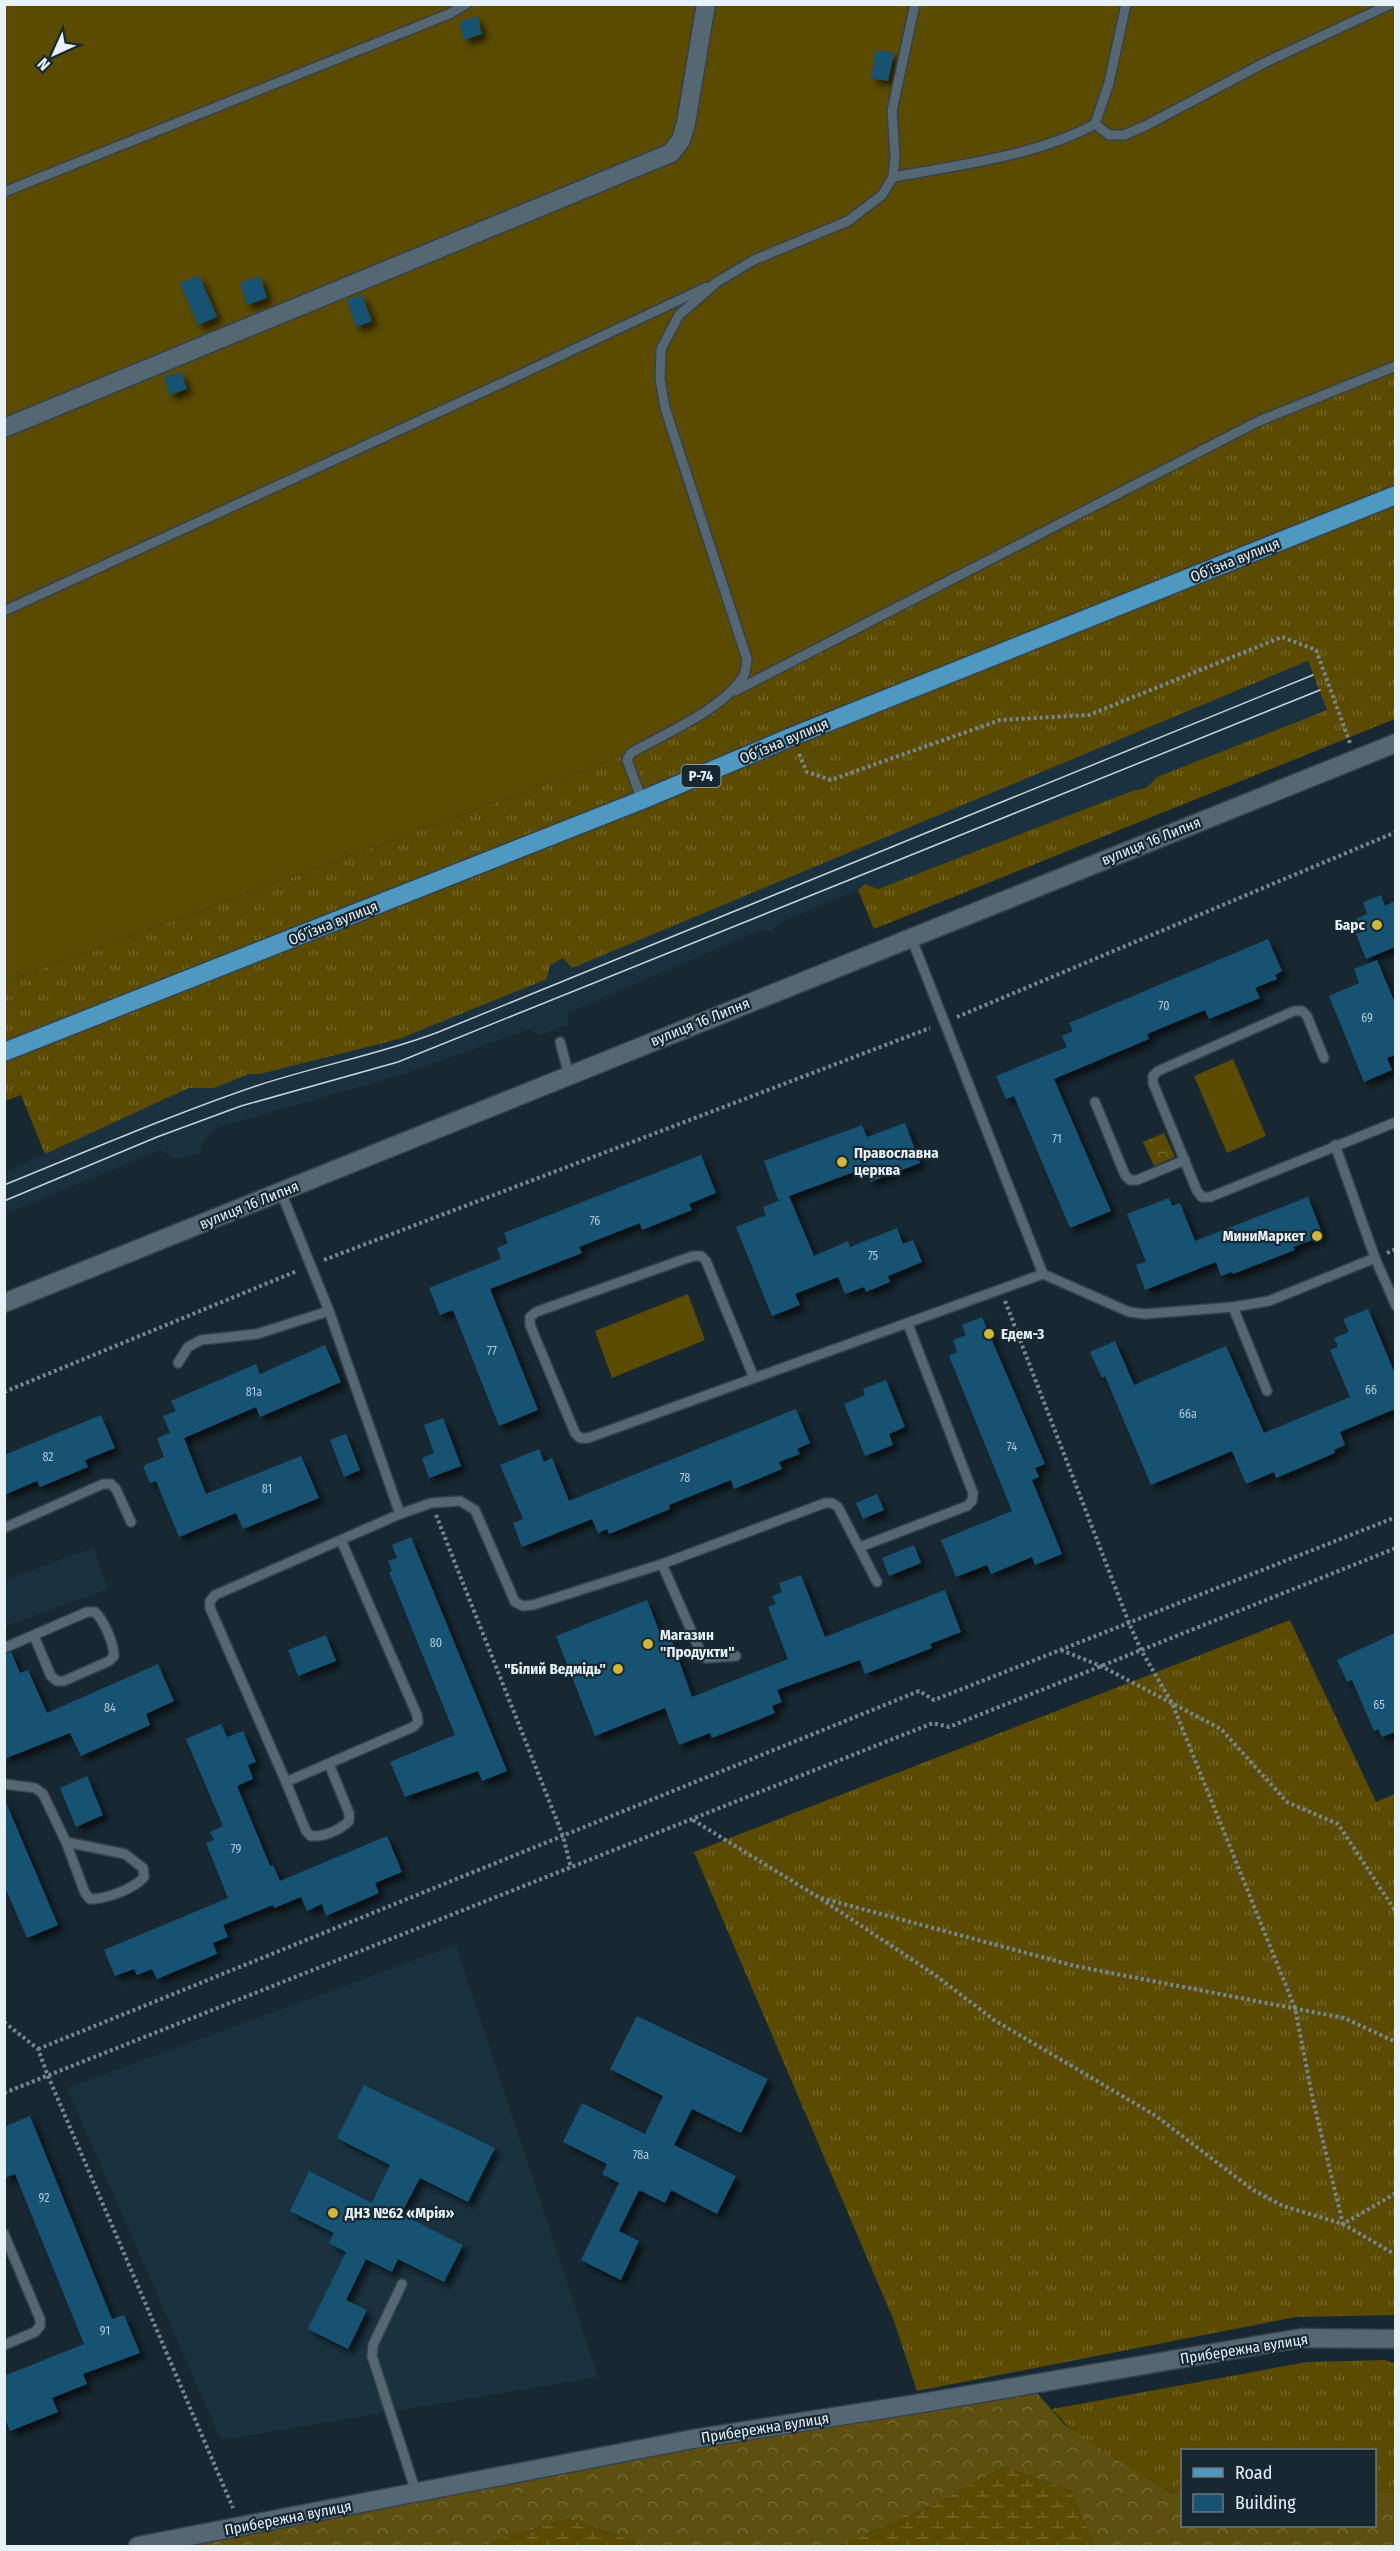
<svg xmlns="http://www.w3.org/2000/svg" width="1400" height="2551" font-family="'Fira Sans Condensed',sans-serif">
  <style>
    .built { fill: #1a3240 }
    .grass { fill: url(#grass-tufts) }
    .forest { fill: url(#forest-crowns) }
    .wetland { fill: url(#wetland-marsh) }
    .park { fill: url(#park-crowns) }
    .garden { fill: #5a4b01 }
    .building { fill: #165373; filter: url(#shadow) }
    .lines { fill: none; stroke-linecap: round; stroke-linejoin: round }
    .lane-casing { stroke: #34424b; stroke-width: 12 }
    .street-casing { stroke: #34424b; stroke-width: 21 }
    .secondary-casing { stroke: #34424b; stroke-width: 21 }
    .primary-casing { stroke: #34424b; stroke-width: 21 }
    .path { stroke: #78868f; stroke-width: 4; stroke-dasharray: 3 3; stroke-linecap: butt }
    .lane { stroke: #546773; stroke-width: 9 }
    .street { stroke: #546773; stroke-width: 18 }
    .secondary { stroke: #546773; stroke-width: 18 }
    .primary { stroke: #4f98c0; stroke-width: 18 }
    .tram { stroke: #c9d4dc; stroke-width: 1.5 }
    .poi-dot { fill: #d2b635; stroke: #172832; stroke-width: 2 }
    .labels { text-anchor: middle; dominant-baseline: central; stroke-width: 4.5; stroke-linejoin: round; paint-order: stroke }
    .number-label { font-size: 12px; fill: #b2cad7 }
    .shield { fill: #172832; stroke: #a8b5bd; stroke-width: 1.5 }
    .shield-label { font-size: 14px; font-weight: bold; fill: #e6f1f8 }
    .street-label { font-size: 15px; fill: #e6f1f8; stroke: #172832 }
    .poi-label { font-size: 15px; font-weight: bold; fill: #e6f1f8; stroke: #172832; text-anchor: start }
  </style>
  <defs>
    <pattern id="grass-tufts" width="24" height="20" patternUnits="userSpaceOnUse" patternTransform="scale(1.5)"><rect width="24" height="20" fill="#5a4b01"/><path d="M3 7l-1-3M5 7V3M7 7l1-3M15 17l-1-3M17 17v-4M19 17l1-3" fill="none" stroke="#726527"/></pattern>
    <pattern id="forest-crowns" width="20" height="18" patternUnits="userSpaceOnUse" patternTransform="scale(1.5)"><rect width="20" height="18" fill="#5c4f10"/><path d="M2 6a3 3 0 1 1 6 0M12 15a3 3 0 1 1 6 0" fill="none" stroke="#736934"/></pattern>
    <pattern id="wetland-marsh" width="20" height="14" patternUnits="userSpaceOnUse" patternTransform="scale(1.5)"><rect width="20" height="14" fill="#5a4b01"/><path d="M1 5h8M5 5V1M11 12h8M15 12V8" fill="none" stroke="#726527"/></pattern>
    <pattern id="park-crowns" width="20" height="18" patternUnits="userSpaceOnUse" patternTransform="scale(1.5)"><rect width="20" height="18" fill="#5a4b01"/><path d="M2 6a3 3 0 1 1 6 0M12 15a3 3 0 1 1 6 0" fill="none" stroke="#726527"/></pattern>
    <filter id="shadow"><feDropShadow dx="5.5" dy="5.5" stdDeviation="3" flood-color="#0009"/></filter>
  </defs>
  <rect width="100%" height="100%" fill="#172832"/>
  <g class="built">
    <polygon points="1309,661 1327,710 1158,777 1146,788 1132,791 878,889 865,885 858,890 780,922 772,931 760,930 568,1013 568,1025 540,1035 529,1029 401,1075 216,1128 205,1139 199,1153 176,1159 160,1150 5,1214 5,1172 189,1088 214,1088 249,1074 260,1074 399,1039 564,958 572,967"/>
    <polygon points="93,1548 108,1589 5,1626 5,1580"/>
    <polygon points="456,1945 598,2377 221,2440 67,2088"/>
  </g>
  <g class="grass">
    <polygon points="1395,366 1395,719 874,929 858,890 865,884 878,889 1132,791 1146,788 1157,777 1327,710 1308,661 572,968 563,958 550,965 547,979 399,1039 260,1074 249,1074 214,1088 189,1088 45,1154 21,1095 5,1101 5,982 631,753 728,695 1259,421"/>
    <polygon points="1290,1620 1376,1802 1395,1794 1395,2315 1296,2317 917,2391 894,2321 694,1852"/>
    <path d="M1385 2360 1395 2364V2493H1375L1374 2450H1182V2493H1173C1133 2470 1081 2445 1052 2409L1307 2362Z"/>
  </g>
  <polygon class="forest" points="1030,2385 1064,2424 1118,2461 1172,2493 1182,2493 1182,2526 1374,2526 1375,2493 1396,2493 1395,2546 1094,2546 1071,2491 1004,2467 929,2507 839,2546 642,2546 634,2541 567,2519 479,2546 138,2546"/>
  <g class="wetland">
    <polygon points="1004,2467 1071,2491 1094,2546 839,2546 929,2507"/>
    <polygon points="567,2519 634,2541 642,2546 479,2546"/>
  </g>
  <polygon class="park" points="1164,1133 1175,1157 1154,1166 1143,1142"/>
  <g class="garden">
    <polygon points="5,5 1395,5 1395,366 1259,421 762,675 631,753 5,982"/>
    <polygon points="1233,1059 1266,1136 1227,1153 1194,1076"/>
    <polygon points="688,1294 705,1340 612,1378 595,1331"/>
  </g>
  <g class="building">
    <polygon points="477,16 482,34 464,40 459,22"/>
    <polygon points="876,50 894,53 888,81 871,78"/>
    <polygon points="199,275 217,317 198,325 180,283"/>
    <polygon points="260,276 267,298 247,305 240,283"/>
    <polygon points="362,295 372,321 356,327 347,300"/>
    <polygon points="181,372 187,389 170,395 164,377"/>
    <polygon points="1381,895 1385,906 1395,901 1395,947 1366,959 1356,934 1362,932 1356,919 1367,914 1363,902"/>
    <polygon points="1268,939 1282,971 1275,975 1277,979 1255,988 1260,998 1209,1019 1205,1010 1147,1034 1149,1039 1054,1079 1111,1211 1070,1228 1014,1096 1006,1099 996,1076 1067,1047 1062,1036 1073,1031 1069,1023"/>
    <polygon points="1377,960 1395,1003 1395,1055 1387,1058 1392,1070 1364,1082 1329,996 1359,983 1354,969"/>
    <polygon points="905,1123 920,1163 870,1182 865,1168 789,1196 814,1256 848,1241 850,1247 897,1228 903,1244 913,1240 922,1262 888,1276 890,1282 866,1292 864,1287 845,1294 838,1277 795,1294 800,1305 772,1316 736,1227 766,1215 763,1207 783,1199 778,1200 764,1161 862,1125 867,1137"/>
    <polygon points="701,1155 716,1193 689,1204 692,1210 642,1230 640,1223 579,1247 582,1253 490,1289 538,1410 499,1426 453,1310 440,1315 429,1288 501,1259 497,1248 508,1243 504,1233"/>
    <polygon points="1308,1197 1323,1236 1293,1247 1295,1250 1233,1274 1232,1272 1221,1276 1216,1262 1145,1290 1136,1265 1146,1262 1127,1214 1169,1198 1172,1206 1180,1203 1195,1241"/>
    <polygon points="1368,1309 1395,1374 1395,1409 1340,1432 1345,1445 1334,1450 1335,1453 1276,1478 1274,1472 1246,1484 1232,1451 1151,1485 1105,1376 1102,1378 1090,1352 1115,1341 1134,1385 1226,1346 1264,1433 1350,1397 1330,1350 1338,1347 1334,1338 1349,1332 1343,1319"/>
    <polygon points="982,1317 1045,1464 1035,1468 1039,1477 1032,1480 1062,1554 1035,1565 1032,1557 991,1574 987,1565 956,1577 941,1540 1012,1511 949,1356 957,1352 953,1340 966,1335 962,1325"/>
    <polygon points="325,1345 341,1382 260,1417 256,1407 184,1438 206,1494 301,1456 319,1498 243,1529 236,1513 179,1537 156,1481 150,1483 143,1466 164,1457 157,1438 170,1433 163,1416 176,1411 171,1401 256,1364 260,1374"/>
    <polygon points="886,1380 905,1427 889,1434 893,1445 865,1456 844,1404 865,1395 863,1389"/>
    <polygon points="796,1409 810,1443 797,1449 800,1454 779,1462 782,1469 734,1489 731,1480 669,1505 670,1509 609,1534 607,1529 598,1533 592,1519 522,1547 513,1523 523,1519 500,1465 539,1449 544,1462 552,1458 569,1501"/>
    <polygon points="101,1415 115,1448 85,1460 88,1467 40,1487 37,1481 4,1495 4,1455"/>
    <polygon points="443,1418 461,1466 429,1478 422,1458 434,1453 424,1425"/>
    <polygon points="346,1434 360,1470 344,1477 330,1440"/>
    <polygon points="877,1494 884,1510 863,1519 856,1503"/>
    <polygon points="411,1537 507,1771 482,1781 478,1771 405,1797 390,1762 455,1735 389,1572 392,1571 388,1561 397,1558 392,1545"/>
    <polygon points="914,1545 921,1563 889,1576 882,1558"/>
    <polygon points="801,1575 825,1637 945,1590 961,1632 930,1644 932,1648 865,1674 860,1660 777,1690 782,1702 772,1706 775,1713 712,1738 710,1733 679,1745 665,1708 595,1736 556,1636 647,1600 663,1641 671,1638 692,1697 788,1659 768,1607 776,1604 772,1596 782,1592 779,1583"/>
    <polygon points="1395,1633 1395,1732 1382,1737 1378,1729 1374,1731 1352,1680 1347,1682 1337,1660"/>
    <polygon points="326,1635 336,1661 298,1676 288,1650"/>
    <polygon points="11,1652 20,1673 28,1670 47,1713 158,1664 174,1701 146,1714 150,1725 81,1756 70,1733 4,1759 4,1655"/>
    <polygon points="221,1724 227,1737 243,1731 256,1762 248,1765 253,1779 237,1786 270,1866 273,1865 280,1881 387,1836 402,1872 375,1883 379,1893 326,1916 322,1904 307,1911 301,1897 274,1908 273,1905 223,1925 228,1937 213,1943 217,1954 157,1979 152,1969 137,1975 134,1969 115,1976 104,1950 228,1898 206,1843 214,1840 210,1832 223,1826 186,1739"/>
    <polygon points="87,1776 103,1815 76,1827 60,1788"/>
    <polygon points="4,1798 58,1925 27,1938 4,1885"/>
    <polygon points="637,2016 768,2079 741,2133 692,2109 674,2145 736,2176 717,2214 671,2190 665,2203 639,2190 619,2231 639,2241 621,2280 581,2260 619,2183 602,2174 607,2164 563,2142 582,2103 645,2134 663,2096 610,2069"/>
    <polygon points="364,2085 495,2148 468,2202 420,2178 401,2214 463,2245 444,2282 398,2259 392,2272 366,2259 346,2300 367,2310 348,2349 308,2329 346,2252 329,2243 334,2233 290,2211 309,2171 372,2203 390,2165 337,2138"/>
    <polygon points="30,2116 112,2319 124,2315 140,2353 83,2374 87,2384 52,2398 58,2412 10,2431 4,2416 4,2376 84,2344 15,2174 4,2178 4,2127"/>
  </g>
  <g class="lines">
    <g class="lane-casing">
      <g id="lane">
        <polyline points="1095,124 1109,135 1124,135 1145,126 1266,62 1391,4"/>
        <path d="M893 177C956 166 1039 155 1095 124L1109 83 1126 4"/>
        <polyline points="4,192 449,14 466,4"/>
        <polyline points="4,611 513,378 707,287"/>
        <polyline points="735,691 1259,421 1396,366"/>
        <path d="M642 800 627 760 631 753C665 733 721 711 743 677 746 672 746 665 747 659L665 408 660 379 661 349 679 315 717 282 754 260 848 221 882 195 893 177 895 156 892 111 915 4"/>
        <polyline points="911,937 1043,1274 1129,1312 1145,1314 1233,1307 1269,1301 1375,1258"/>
        <polyline points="560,1042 569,1075"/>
        <polyline points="1324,1058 1307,1016 1302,1011 1294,1011 1158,1071 1153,1076 1153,1083 1197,1191 1202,1197 1210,1197 1396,1122"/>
        <polyline points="1095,1102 1125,1175 1130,1180 1137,1180 1185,1160"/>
        <polyline points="1335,1145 1375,1258 1396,1306"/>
        <polyline points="281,1192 329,1311 400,1514"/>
        <polyline points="1233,1307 1267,1391"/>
        <polyline points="178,1363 188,1347 201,1340 257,1334 329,1311"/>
        <polyline points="754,1378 706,1261 701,1256 693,1256 536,1312 530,1317 530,1325 575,1433 580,1438 588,1438 1043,1274"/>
        <polyline points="4,1528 103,1484 111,1484 116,1489 131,1522"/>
        <polyline points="341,1540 417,1715 418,1722 413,1727 286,1782 210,1608 210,1601 215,1595 400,1514 431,1503 460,1501 475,1510 515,1602 523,1606 533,1605 662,1564 825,1503 832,1503 838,1507 877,1582"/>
        <polyline points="860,1547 967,1506 972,1501 973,1493 908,1324"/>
        <polyline points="662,1564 701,1653 706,1658 736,1656"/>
        <path d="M4 1648 87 1612H95C105 1622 113 1642 114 1656L109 1661 64 1681H57L51 1676 34 1636"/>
        <path d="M286 1782 306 1831 311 1836C324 1837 340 1830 349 1821V1813L329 1764"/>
        <path d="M4 1784 35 1788 43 1794 66 1842 85 1893 90 1899C106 1899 134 1889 144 1877L143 1868 125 1854 66 1842"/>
        <polyline points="4,2234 40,2319 40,2326 35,2332 4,2345"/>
        <polyline points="402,2284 373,2345 372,2356 416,2492"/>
      </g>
    </g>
    <g class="street-casing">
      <polyline id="street" points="4,428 671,153 681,140 686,123 706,4"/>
    </g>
    <g class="secondary-casing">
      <g id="secondary">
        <polyline points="4,1303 1396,743"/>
        <polyline points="138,2546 693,2439 922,2403 1301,2338 1396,2339"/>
      </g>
    </g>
    <g class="primary-casing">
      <polyline id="primary" points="4,1052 642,800 791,737 1396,495"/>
    </g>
    <g class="path">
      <polyline points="799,754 807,772 831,780 1000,720 1089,715 1282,637 1316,650 1350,743"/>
      <polyline points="957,1017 1396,832"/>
      <polyline points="1387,1253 1396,1249"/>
      <polyline points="324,1260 930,1028"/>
      <polyline points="1005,1301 1129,1623 1141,1650 1172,1703 1295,2008 1313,2100 1343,2224 1396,2193"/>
      <polyline points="4,1392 297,1271"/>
      <polyline points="436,1515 563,1836 571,1868"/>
      <polyline points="1061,1650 1101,1666 1221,1729 1287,1802 1338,1824 1396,1912"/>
      <polyline points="693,1820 818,1897 935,1975 994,2020 1156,2116 1253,2190 1283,2206 1343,2224 1396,2255"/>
      <polyline points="821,1898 1075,1966 1344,2018 1396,2042"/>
      <polyline points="4,2022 38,2049 48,2076 233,2508"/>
      <polyline points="38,2049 919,1691 934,1700 1396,1517"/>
      <polyline points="4,2093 933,1723 949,1727 1396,1548"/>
    </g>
    <use href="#lane" class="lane"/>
    <use href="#street" class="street"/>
    <use href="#secondary" class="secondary"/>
    <use href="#primary" class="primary"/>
    <g class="tram">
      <path d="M4 1185C88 1151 171 1115 256 1086 316 1066 377 1055 436 1033L1313 675"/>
      <polyline points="4,1201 157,1137 241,1106 398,1062 1320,690"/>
    </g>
  </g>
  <g class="poi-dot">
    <circle cx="1377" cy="925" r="6"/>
    <circle cx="842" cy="1162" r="6"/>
    <circle cx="1317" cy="1236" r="6"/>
    <circle cx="989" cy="1334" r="6"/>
    <circle cx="648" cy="1644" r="6"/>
    <circle cx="618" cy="1669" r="6"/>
    <circle cx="333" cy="2213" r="6"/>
  </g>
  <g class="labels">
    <g class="number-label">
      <text x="1164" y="1006">70</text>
      <text x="1367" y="1018">69</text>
      <text x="1057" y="1139">71</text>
      <text x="595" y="1221">76</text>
      <text x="873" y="1256">75</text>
      <text x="492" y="1351">77</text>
      <text x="1371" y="1390">66</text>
      <text x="254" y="1392">81а</text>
      <text x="1188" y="1414">66а</text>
      <text x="1012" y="1447">74</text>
      <text x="48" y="1457">82</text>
      <text x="685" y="1478">78</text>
      <text x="267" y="1489">81</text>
      <text x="436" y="1643">80</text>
      <text x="1379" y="1705">65</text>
      <text x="110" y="1708">84</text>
      <text x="236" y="1849">79</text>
      <text x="641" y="2155">78а</text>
      <text x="44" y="2198">92</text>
      <text x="105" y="2331">91</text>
    </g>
    <rect class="shield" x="681.5" y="765" width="39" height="22" rx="4.5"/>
    <g class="shield-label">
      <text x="701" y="776">Р-74</text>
    </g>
    <g class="street-label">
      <text transform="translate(1235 560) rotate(-22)">Обʼїзна вулиця</text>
      <text transform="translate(784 741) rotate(-23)">Обʼїзна вулиця</text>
      <text transform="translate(1151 841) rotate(-22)">вулиця 16 Липня</text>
      <text transform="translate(333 923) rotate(-22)">Обʼїзна вулиця</text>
      <text transform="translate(700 1022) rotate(-22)">вулиця 16 Липня</text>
      <text transform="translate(249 1205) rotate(-22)">вулиця 16 Липня</text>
      <text transform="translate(1244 2349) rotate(-9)">Прибережна вулиця</text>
      <text transform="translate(765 2428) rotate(-9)">Прибережна вулиця</text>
      <text transform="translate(288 2518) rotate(-11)">Прибережна вулиця</text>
    </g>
    <g class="poi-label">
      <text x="1365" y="925" text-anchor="end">Барс</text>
      <text x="854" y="1153">Православна<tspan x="854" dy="17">церква</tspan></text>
      <text x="1305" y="1236" text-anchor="end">МиниМаркет</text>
      <text x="1001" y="1334">Едем-3</text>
      <text x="660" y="1635">Магазин<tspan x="660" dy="17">"Продукти"</tspan></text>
      <text x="606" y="1669" text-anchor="end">"Білий Ведмідь"</text>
      <text x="345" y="2213">ДНЗ №62 «Мрія»</text>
    </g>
  </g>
  <rect width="1400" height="2551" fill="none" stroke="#e6f1f8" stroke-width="12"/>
  <rect x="1181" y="2449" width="195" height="78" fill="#172832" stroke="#6a7881" stroke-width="1.5"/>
  <rect x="1193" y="2468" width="30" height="9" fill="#4f98c0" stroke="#6a7881" stroke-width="1.5"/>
  <text x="1235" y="2479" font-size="18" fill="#e6f1f8">Road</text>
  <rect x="1193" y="2494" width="30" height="18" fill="#165373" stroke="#6a7881" stroke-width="1.5"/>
  <text x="1235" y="2509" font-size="18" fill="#e6f1f8">Building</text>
  <g transform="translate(54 54) rotate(225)" stroke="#172832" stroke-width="4.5" paint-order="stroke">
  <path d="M0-4.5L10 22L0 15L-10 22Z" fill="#e6f1f8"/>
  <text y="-9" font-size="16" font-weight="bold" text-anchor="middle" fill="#e6f1f8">N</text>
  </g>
</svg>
